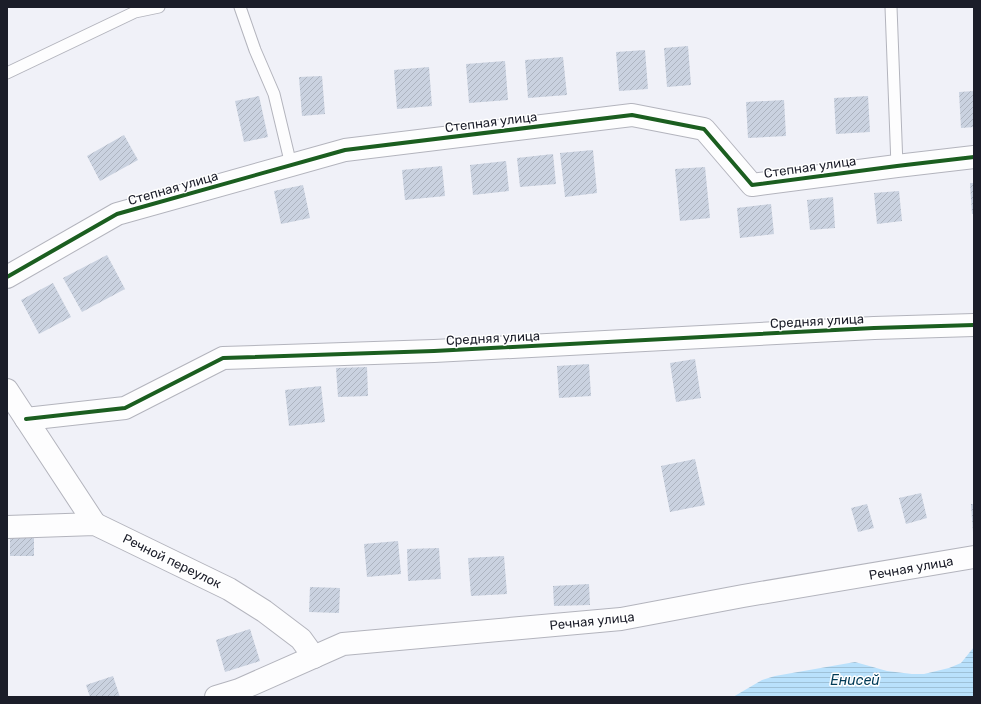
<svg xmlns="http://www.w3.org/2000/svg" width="981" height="704" font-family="Rubik,sans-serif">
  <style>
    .water { fill: url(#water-rules) }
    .building { fill: url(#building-hatch) }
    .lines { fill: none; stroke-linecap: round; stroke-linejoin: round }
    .lane-casing { stroke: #b3b4bd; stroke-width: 13 }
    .street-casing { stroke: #b3b4bd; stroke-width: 24 }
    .lane { stroke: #fdfdfe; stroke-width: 11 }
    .street { stroke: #fdfdfe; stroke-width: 22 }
    .cycleway-casing { stroke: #fff; stroke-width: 6 }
    .cycleway { stroke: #1b5e20; stroke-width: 4 }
    .labels { text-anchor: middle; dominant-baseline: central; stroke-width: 3; stroke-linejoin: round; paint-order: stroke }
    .street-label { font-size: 13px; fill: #1b1d29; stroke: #fff }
    .water-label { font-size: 14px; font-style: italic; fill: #003b58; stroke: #fff }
  </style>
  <defs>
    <pattern id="water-rules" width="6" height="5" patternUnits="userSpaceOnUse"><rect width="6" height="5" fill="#b9e1fc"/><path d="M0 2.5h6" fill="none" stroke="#9ec1d8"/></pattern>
    <pattern id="building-hatch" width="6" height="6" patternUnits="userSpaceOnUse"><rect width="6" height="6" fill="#cad2e0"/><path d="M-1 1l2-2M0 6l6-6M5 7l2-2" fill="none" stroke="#adb4c0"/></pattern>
  </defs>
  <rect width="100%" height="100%" fill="#f0f1f8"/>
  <polygon class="water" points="974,647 974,697 733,697 762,680 775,676 855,662 887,671 912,674 924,674 949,668 961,663"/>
  <g class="building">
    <polygon points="688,46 691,85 667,87 664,48"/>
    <polygon points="645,50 648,89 619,91 616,52"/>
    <polygon points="563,57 567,95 528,98 525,60"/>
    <polygon points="505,61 508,100 469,103 466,64"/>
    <polygon points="429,67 432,106 397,109 394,70"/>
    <polygon points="322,76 325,114 302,116 299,77"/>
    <polygon points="974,91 974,127 961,128 959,92"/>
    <polygon points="259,96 268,137 244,142 235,101"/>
    <polygon points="868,96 870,132 836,134 834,98"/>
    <polygon points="784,100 786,136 748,138 746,102"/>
    <polygon points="124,135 138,160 100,181 87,156"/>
    <polygon points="593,150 597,193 565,197 560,153"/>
    <polygon points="553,154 556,184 520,187 517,158"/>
    <polygon points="506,161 509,191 473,195 470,165"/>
    <polygon points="442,166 445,196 405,200 402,170"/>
    <polygon points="705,167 710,218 680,221 675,169"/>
    <polygon points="970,183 974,183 974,214 972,214"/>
    <polygon points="303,185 310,218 281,224 274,191"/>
    <polygon points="899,191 902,221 877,224 874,193"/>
    <polygon points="833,197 835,228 810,230 807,200"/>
    <polygon points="771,204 774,234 740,238 737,208"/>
    <polygon points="107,255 125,289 82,312 63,278"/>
    <polygon points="53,283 71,317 39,334 21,300"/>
    <polygon points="695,359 701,398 676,402 670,363"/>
    <polygon points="589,364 591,396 559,398 557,366"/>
    <polygon points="367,367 368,396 338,397 336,368"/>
    <polygon points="321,386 325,422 289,426 285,390"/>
    <polygon points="695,459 705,505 670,512 661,466"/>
    <polygon points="921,493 927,518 906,524 899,498"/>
    <polygon points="867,504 874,528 858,532 851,508"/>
    <polygon points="971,504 974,504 974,533 973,533"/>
    <rect x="10" y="536" width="24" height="20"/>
    <polygon points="398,541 401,574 367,577 364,544"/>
    <polygon points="439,548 441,579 408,581 407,549"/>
    <polygon points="504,556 507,594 471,596 468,558"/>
    <polygon points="589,584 590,605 554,606 553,586"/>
    <polygon points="310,587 340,588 339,613 309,612"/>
    <polygon points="250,629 260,661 225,672 216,640"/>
    <polygon points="113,676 120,697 90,697 86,685"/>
  </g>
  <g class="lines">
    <g class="lane-casing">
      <g id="lane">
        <polyline points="240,7 255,50 274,94 291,165"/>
        <polyline points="891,7 897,166"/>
        <polyline points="7,73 135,12 159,7"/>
      </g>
    </g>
    <g class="street-casing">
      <g id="street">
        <polyline points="7,277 117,214 345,150 632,115 704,129 752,185 897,166 974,157"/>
        <polyline points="7,390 95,524"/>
        <polyline points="26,419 125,408 223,358 434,351 874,328 974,325"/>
        <polyline points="7,527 95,524 229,589 264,611 301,639 314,657"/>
        <polyline points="216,697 239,690 343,644 621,619 743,596 974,557"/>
      </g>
    </g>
    <use href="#lane" class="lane"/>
    <use href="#street" class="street"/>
    <g class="cycleway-casing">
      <g id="cycleway">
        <polyline points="7,277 117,214 345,150 632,115 704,129 752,185 897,166 974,157"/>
        <polyline points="26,419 125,408 223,358 434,351 874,328 974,325"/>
      </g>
    </g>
    <use href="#cycleway" class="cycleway"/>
  </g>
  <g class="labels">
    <g class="street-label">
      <text transform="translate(491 122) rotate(-7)">Степная улица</text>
      <text transform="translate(810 167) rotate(-8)">Степная улица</text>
      <text transform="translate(173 188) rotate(-16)">Степная улица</text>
      <text transform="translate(817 321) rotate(-3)">Средняя улица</text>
      <text transform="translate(493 338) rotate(-3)">Средняя улица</text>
      <text transform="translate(172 561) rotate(26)">Речной переулок</text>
      <text transform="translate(911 568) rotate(-10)">Речная улица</text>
      <text transform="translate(592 621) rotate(-6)">Речная улица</text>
    </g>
    <g class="water-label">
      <text x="855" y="680">Енисей</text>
    </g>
  </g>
  <rect width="981" height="704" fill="none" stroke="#1b1d29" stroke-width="16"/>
</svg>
